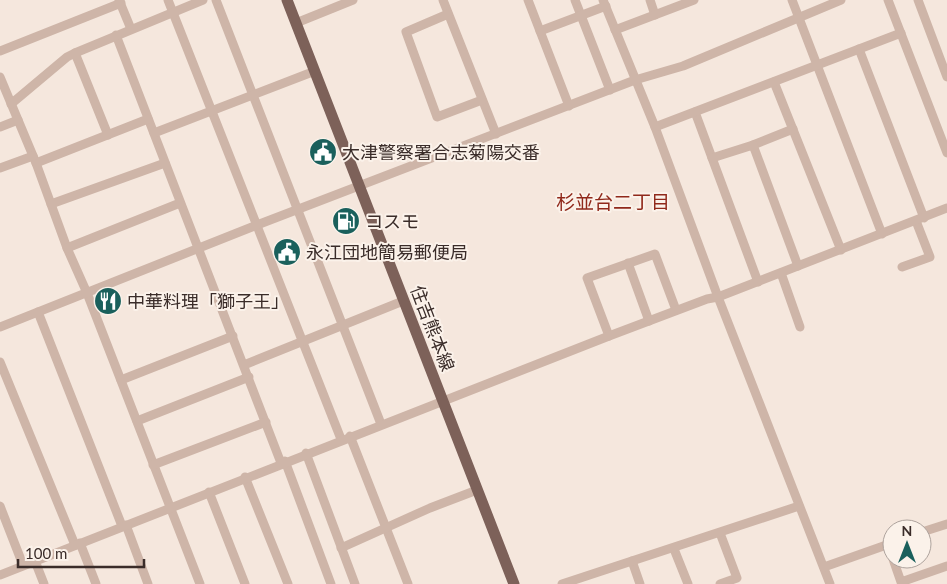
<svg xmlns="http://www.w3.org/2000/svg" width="947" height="584" font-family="Lato,'Noto Sans JP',sans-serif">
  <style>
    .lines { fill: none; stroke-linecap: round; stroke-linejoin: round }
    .minor { stroke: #ceb5a8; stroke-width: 9 }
    .major { stroke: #7d6159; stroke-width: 11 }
    .labels { text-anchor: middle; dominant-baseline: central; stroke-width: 4; stroke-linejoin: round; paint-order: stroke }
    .poi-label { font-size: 18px; fill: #3a2c29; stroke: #fbf2ea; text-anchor: start }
    .street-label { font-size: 18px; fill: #3a2c29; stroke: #fbf2ea }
    .neighbourhood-label { font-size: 19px; fill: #90291b; stroke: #fbf2ea }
  </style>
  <rect width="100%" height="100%" fill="#f5e7dd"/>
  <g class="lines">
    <g class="minor">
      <polyline points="119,0 131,29"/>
      <polyline points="168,0 341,439"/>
      <polyline points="216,0 381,424"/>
      <polyline points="443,0 496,134"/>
      <polyline points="528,0 569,106"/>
      <polyline points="575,0 610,90"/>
      <polyline points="603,0 655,127 718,297 830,584"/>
      <polyline points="650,0 655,15"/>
      <polyline points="792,0 882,234"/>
      <polyline points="888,0 947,153"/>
      <polyline points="918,0 947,77"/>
      <polyline points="448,14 406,32 437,117 482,100"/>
      <polyline points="296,23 353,0"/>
      <polyline points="615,30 694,0"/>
      <polyline points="540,31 606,6"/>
      <polyline points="116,35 281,463"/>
      <polyline points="859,49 924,218"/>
      <polyline points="0,51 121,3"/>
      <polyline points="75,53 108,135"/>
      <polyline points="0,77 36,163 67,248 87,293 200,584"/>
      <polyline points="774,82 841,250"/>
      <polyline points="11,104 67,57 75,53 203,0"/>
      <polyline points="695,112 758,282"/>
      <polyline points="0,127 18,120"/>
      <polyline points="655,127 901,33"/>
      <polyline points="154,133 315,71"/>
      <polyline points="753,145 793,129"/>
      <polyline points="712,158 753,145 798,266"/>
      <polyline points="36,163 148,119"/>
      <polyline points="0,168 33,156"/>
      <polyline points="51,204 165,163"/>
      <polyline points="67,248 180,203"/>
      <polyline points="628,263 649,321"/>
      <polyline points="902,267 930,257 916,221"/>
      <polyline points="781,273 800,327"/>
      <polyline points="38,312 122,526"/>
      <polyline points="0,327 257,225 635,80 683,66 841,0"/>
      <polyline points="609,336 587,278 655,254 676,310"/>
      <polyline points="0,362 75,545"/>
      <polyline points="244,365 403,301"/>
      <polyline points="121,380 233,336"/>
      <polyline points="137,421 249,377"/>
      <polyline points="350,436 408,584"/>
      <polyline points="306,453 355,584"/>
      <polyline points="285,461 331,584"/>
      <polyline points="153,465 266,422"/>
      <polyline points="245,477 288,584"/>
      <polyline points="209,492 245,584"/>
      <polyline points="0,506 23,565"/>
      <polyline points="126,525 148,584"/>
      <polyline points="922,532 947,524"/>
      <polyline points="720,533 737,578 720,584"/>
      <polyline points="80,543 96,584"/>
      <polyline points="341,548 430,508 477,490"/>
      <polyline points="674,549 688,584"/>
      <polyline points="893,559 901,582 947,566"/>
      <polyline points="35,561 44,584"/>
      <polyline points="632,561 640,584"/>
      <polyline points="824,567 892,543"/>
      <polyline points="0,575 609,336 707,299 718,297 947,208"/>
      <polyline points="562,584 799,506"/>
    </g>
    <polyline class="major" points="287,0 514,584"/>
  </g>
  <defs>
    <g id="civic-disc" transform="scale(1.4375)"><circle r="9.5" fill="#1a605c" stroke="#fbf2ea"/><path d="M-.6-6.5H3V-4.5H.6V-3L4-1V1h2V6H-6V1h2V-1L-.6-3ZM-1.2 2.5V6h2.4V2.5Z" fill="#fff"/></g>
    <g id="fuel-disc" transform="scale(1.4375)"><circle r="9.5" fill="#1a605c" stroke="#fbf2ea"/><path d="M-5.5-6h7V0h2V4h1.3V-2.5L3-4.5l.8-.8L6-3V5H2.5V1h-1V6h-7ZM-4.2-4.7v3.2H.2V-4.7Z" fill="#fff"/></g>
    <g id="restaurant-disc" transform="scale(1.4375)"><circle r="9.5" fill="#1a605c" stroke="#fbf2ea"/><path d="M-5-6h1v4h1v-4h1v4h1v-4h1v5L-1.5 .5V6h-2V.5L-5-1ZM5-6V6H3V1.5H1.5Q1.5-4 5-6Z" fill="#fff"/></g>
  </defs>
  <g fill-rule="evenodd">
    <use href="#civic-disc" x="323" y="152"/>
    <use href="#fuel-disc" x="346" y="221"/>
    <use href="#civic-disc" x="287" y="252"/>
    <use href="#restaurant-disc" x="108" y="301"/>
  </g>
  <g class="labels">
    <g class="poi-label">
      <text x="342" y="152">大津警察署合志菊陽交番</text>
      <text x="365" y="221">コスモ</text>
      <text x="306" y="252">永江団地簡易郵便局</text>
      <text x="127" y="301">中華料理「獅子王」</text>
    </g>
    <g class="street-label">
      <text transform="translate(433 328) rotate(69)">住吉熊本線</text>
    </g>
    <g class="neighbourhood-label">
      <text x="613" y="201">杉並台二丁目</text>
    </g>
  </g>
  <g transform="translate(907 544)"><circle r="24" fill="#fbf2ea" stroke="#aea39d"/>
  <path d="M0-4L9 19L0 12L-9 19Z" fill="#1a605c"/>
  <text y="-8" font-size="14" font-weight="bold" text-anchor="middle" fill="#3a2c29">N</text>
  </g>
  <path d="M18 559v8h126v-8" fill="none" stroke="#3a2c29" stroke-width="2.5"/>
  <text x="25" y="559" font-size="15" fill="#3a2c29" stroke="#fbf2ea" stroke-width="4" paint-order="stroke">100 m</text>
</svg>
